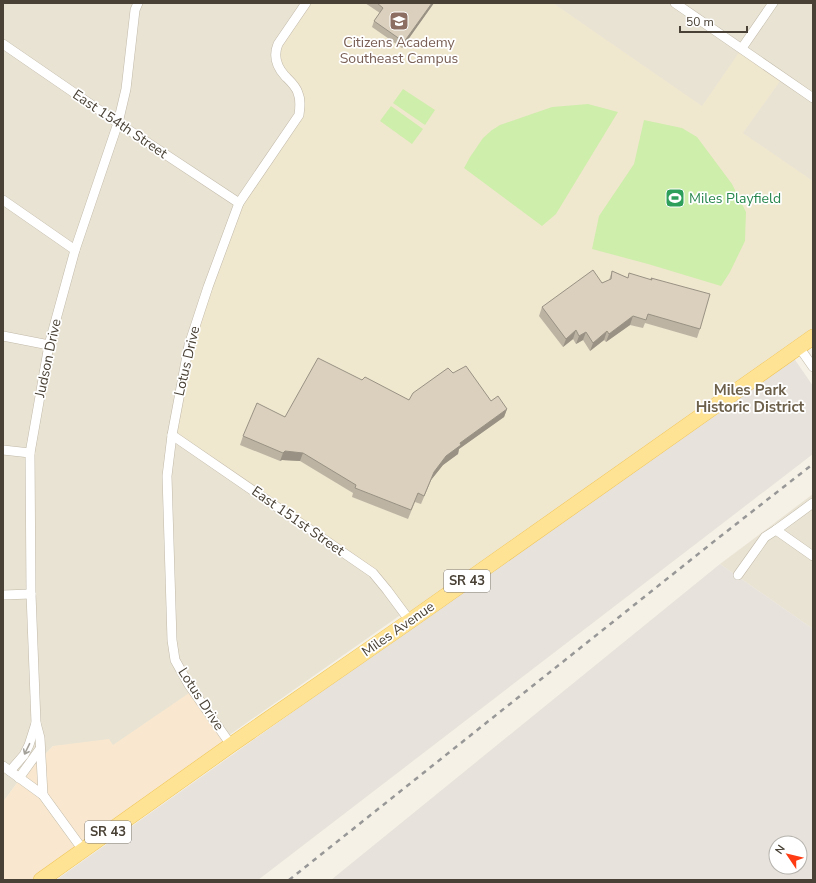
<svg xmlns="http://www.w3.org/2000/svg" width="816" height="883" font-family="'Nunito Sans',sans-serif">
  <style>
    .residential { fill: #e9e3d4 }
    .commercial { fill: #f9e8cf }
    .industrial { fill: #e7e2db; fill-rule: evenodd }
    .education { fill: #f0e7cf }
    .pitch { fill: #ceeeab }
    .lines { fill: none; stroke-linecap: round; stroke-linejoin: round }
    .street-casing { stroke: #c1b9a8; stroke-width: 10 }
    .primary-casing { stroke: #f0c659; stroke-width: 16 }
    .street { stroke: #fff; stroke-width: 9 }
    .primary { stroke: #ffe395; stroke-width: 15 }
    .rail { stroke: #979797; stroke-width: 2.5; stroke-dasharray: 5 5; stroke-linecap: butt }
    .wall { fill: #bcb3a3 }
    .shaded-wall { fill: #999284 }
    .building { fill: #dbd0bd; stroke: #999284 }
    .oneway { stroke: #a4a09a }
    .labels { text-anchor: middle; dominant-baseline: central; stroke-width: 3.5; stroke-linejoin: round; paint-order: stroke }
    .shield { fill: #fff; stroke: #807a72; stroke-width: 1 }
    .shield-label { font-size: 13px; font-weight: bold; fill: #494135 }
    .education-label { font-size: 14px; fill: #785e54; stroke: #fff }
    .street-label { font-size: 14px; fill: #494135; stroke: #fff }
    .leisure-label { font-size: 14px; fill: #27864d; stroke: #fff; text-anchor: start }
    .neighbourhood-label { font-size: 15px; font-weight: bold; fill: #6d604b; stroke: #fff }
  </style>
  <rect width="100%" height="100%" fill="#f5f1e6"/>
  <g class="residential">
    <polygon points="3,3 813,3 813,326 218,743 53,746 17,783 3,802"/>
    <polygon points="813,494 813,629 720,564"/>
  </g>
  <polygon class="commercial" points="192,691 231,745 41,880 3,880 3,802 17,783 53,746 109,739 113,745"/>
  <g class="industrial">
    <polygon points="793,357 813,386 813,454 258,880 56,880"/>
    <path d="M720 564 813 629V880H331ZM776 843H800V867H776Z"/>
  </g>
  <polygon class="education" points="306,3 553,3 702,106 742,48 783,77 743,133 813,181 813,336 410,621 373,573 172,435 189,345 239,203 299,115 293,83 275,51"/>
  <g class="pitch">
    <polygon points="403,89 435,110 425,125 393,103"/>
    <polygon points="588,104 618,112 556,214 542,226 464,168 470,157 483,138 492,130 500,125 552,107"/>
    <polygon points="391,106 423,129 412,144 380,121"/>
    <polygon points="644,120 682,128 697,137 732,184 746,212 745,241 730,272 721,286 648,264 592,249 599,216 634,164"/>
  </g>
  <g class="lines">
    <g class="street-casing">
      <g id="street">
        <polyline points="675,3 813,98"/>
        <polyline points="3,44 118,123 239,203"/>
        <polyline points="742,48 773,3"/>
        <polyline points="3,200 75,250"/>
        <polyline points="3,336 49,345"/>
        <polyline points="799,347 813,367"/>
        <polyline points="172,435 373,573 387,590 410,621"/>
        <polyline points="3,450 30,453"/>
        <polyline points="776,530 813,556"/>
        <polyline points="738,575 765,537 776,530 813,503"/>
        <polyline points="3,595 31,594"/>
        <path d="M231 745 189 685 175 660 172 640 167 476 172 435 189 345 208 287 239 203 299 115C300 107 301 100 298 93 296 86 290 81 285 76 276 66 273 56 278 44L306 3"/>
        <polyline points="3,766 43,795 83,850"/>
        <polyline points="10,771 24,755 29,745 36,723"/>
        <polyline points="19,778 40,749"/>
        <polyline points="43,795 40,738 36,723 31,594 30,453 49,345 75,250 118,123 126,89 135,10 138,3"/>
      </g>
    </g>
    <g class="primary-casing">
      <polyline id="primary" points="41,880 231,745 410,621 813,337"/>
    </g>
    <use href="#street" class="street"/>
    <use href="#primary" class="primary"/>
    <polyline class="rail" points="289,880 717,539 813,464"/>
  </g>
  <g class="wall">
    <polygon points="365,3 434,3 402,48 372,27 374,21 380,13"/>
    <polygon points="612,271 628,278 651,280 651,278 700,329 697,338 645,323 643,328 630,325 606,342 604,340 590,351 583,340 576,344 573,339 563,347 539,316 542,307 609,280"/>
    <polygon points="362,380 409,400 491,401 507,409 504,417 459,449 458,454 443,465 431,480 421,504 415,502 408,519 352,497 353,493 300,461 282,460 280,461 240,445 243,436 285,417"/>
  </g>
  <g class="shaded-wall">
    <polygon points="432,3 434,3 402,48 404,42"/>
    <polygon points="633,316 630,325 606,342 609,334"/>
    <polygon points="576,330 573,339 563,347 566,339"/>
    <polygon points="607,331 604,340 590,351 593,343"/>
    <polygon points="586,332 583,340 576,344 579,336"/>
    <polygon points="507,409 504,417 459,449 458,454 443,465 431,480 421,504 434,472 446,456 460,443"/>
    <polygon points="285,451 303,453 300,461 282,460 280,461 283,453"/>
  </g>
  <g class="building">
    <polygon points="377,3 432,3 404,42 374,21 383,8"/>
    <polygon points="593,270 602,283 611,279 612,271 628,278 629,273 652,280 651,278 710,294 700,329 648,314 646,320 633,316 609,334 607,331 593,343 586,332 579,336 576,330 566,339 542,307"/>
    <polygon points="318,358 362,380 365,377 409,400 413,393 448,368 453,373 466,366 491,401 498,396 507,409 460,443 461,445 446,456 434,472 424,496 418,493 411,510 355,488 356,485 303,453 285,451 283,453 243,436 257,403 285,417"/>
  </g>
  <defs><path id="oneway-shaft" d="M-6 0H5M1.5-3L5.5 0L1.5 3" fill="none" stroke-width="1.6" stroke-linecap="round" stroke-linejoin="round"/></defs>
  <use class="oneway" href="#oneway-shaft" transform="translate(27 749) rotate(116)"/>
  <defs>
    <g id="school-square" transform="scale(1)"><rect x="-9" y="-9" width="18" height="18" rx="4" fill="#8d6e63" stroke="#fff"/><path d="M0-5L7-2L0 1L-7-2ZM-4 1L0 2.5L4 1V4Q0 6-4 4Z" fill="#fff"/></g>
    <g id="stadium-square" transform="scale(1)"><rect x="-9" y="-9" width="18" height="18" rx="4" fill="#2e9e5b" stroke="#fff"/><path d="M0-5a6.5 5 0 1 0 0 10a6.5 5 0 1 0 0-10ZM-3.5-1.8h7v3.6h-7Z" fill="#fff"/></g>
  </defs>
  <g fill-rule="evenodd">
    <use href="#school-square" x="399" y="21"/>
    <use href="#stadium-square" x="675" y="198"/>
  </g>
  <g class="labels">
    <g class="shield">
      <rect x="444" y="570" width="46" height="22" rx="3"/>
      <rect x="85" y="821" width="46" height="22" rx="3"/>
    </g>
    <g class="shield-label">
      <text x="467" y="581">SR 43</text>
      <text x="108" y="832">SR 43</text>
    </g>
    <g class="education-label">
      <text x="399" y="42">Citizens Academy<tspan x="399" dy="16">Southeast Campus</tspan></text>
    </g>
    <g class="street-label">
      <text transform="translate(120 124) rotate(34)">East 154th Street</text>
      <text transform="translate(48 358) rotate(-78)">Judson Drive</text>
      <text transform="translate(187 361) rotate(-77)">Lotus Drive</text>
      <text transform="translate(298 521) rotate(35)">East 151st Street</text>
      <text transform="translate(398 629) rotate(-35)">Miles Avenue</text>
      <text transform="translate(201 699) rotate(57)">Lotus Drive</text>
    </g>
    <g class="leisure-label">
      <text x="689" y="198">Miles Playfield</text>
    </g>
    <g class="neighbourhood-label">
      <text x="750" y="390">Miles Park<tspan x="750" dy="17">Historic District</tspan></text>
    </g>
  </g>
  <rect width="816" height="883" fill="none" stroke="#494135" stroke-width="8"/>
  <g transform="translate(788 855) rotate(305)"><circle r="19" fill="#ffffff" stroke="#b6b3ae"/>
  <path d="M0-3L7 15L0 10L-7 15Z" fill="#ff3b13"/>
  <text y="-6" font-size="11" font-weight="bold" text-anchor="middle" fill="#494135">N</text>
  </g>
  <path d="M680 26v6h67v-6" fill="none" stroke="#494135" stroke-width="2"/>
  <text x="686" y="26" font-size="12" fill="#494135" stroke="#ffffff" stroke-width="3" paint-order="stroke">50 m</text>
</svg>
